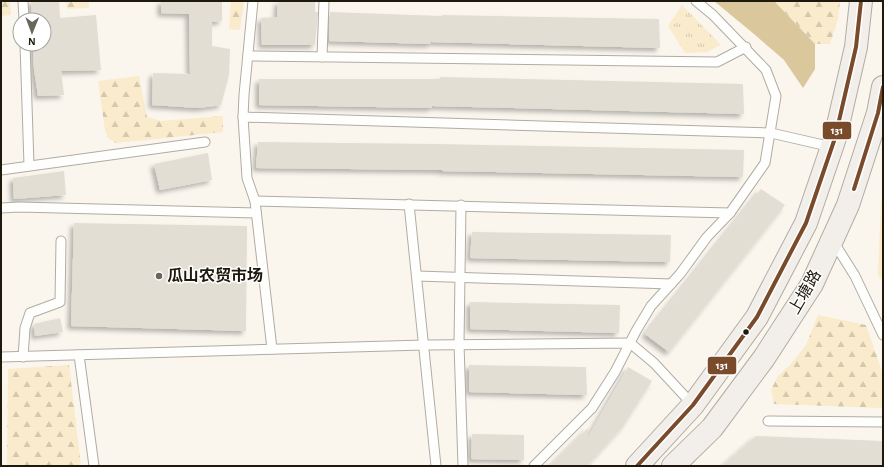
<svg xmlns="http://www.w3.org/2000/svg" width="884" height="467" font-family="'Alegreya Sans','Noto Sans SC',sans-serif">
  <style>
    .grass { fill: url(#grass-tufts) }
    .forest { fill: url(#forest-firs) }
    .water { fill: #dac79b }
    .building { fill: #e2ded3; filter: url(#shadow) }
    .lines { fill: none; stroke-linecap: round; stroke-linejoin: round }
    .lane-casing { stroke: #b1aca3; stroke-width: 11 }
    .secondary-casing { stroke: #b1aca3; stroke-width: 24 }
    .lane { stroke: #fefefc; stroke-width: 9 }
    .secondary { stroke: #f2efeb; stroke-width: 22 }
    .bus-1-casing { stroke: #fff; stroke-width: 7 }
    .bus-1 { stroke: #7a4b2a; stroke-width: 4 }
    .poi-dot { fill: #6b665b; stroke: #fff; stroke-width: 1.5 }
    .bus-dot { fill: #1e190c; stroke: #fff; stroke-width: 1.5 }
    .labels { text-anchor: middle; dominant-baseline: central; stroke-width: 3; stroke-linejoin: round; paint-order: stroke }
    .poi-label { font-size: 16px; font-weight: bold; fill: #1e190c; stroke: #fff; text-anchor: start }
    .street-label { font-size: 16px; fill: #1e190c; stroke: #fff }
    .line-badge { stroke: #fff; stroke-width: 1.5 }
    .badge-label { font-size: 11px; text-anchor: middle; font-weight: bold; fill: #fff }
  </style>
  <defs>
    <pattern id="grass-tufts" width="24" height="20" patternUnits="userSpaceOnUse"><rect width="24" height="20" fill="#f9ebcb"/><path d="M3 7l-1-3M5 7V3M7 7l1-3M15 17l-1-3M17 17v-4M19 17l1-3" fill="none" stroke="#d5c9ad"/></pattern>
    <pattern id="forest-firs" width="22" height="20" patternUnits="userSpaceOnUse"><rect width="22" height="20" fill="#f9ebcb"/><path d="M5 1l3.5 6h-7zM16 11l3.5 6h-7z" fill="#d5c9ad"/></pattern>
    <filter id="shadow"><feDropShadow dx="-3.5" dy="3.5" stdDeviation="2" flood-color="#0004"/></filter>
  </defs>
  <rect width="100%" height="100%" fill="#faf6ee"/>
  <polygon class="grass" points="682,5 721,45 707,52 685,53 668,26"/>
  <g class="forest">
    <polygon points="1,1 10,1 11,15 1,16"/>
    <polygon points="66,1 89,1 89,8 67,9"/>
    <polygon points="231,1 244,1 240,30 229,29"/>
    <polygon points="774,1 840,1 838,19 830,44 815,44"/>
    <polygon points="139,76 147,117 161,121 223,116 223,132 116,143 108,138 105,130 98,81"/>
    <polygon points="881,200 883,201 883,282 878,275"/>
    <polygon points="818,315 866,325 883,374 883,408 774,404 771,390 778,376 790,365 806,345"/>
    <polygon points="69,365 81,466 7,466 8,369"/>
  </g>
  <polygon class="water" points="714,1 774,1 815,44 815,69 803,88 784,60 754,34"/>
  <g class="building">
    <polygon points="31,1 59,1 60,18 96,15 101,70 61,71 64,95 38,96 34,69 33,44 44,44 44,20 32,20"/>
    <polygon points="161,1 222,1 222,21 212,22 212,46 230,49 229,75 221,105 199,108 152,105 153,73 190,74 189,14 161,13"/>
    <polygon points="278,1 315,1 315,12 318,12 315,45 262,45 261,18 277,17"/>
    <polygon points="330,12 442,16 442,15 659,19 660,48 431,42 431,44 329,41"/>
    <polygon points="440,77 743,84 744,114 432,106 432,108 259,105 259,79 440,79"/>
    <polygon points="258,142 436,144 744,150 743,177 442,171 442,170 256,168"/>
    <polygon points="208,153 212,180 160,190 154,164"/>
    <polygon points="64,171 66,195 14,199 13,178"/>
    <polygon points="761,189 785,205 669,352 645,334"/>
    <polygon points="74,223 247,226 246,331 71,326"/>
    <polygon points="472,232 671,235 670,262 470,258"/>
    <polygon points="470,302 620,305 619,333 470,329"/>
    <polygon points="60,318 63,332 35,336 34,324"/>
    <polygon points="469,365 586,367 587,395 469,392"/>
    <polygon points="628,367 652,381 624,425 587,466 550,466 588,428 588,437"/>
    <polygon points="472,434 524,435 524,460 471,459"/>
    <polygon points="756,436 883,441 883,466 794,466 768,465 767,466 722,466"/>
  </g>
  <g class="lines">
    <g class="lane-casing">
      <g id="lane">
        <polyline points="23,1 24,20"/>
        <polyline points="253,1 244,95 243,117 247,178 255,201 272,349"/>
        <polyline points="25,44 29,165"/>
        <polyline points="248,56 717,62 746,47"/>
        <polyline points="322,57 324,1"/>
        <polyline points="243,117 771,133 832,147"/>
        <polyline points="1,170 205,142"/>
        <polyline points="255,201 730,213"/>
        <polyline points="409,204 436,466"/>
        <polyline points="461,205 459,344 463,466"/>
        <polyline points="1,208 19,207 256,213"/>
        <polyline points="833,241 855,276 883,335"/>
        <polyline points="417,276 671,284"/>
        <polyline points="79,355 94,466"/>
        <polyline points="1,357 424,345 630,343 654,363 693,405"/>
        <polyline points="23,357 25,328 30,313 60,302 61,241"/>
        <polyline points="768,421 883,422"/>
        <polyline points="534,466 592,408 615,372 636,331 651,306 680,274 707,237 730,213 765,163 776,96 766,70 713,15 696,1"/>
      </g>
    </g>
    <g class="secondary-casing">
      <g id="secondary">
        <polyline points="637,466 693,405 757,317 806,223 835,138 856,47 861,1"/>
        <polyline points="673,466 712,428 764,358 812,284 848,205 878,113 883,87"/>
      </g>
    </g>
    <use href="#lane" class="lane"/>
    <use href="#secondary" class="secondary"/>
    <g class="bus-1-casing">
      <g id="bus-1">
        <polyline points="854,189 878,113 883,87"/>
        <polyline points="637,466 693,405 757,317 806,223 835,138 856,47 861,1"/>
      </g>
    </g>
    <use href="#bus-1" class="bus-1"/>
  </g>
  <circle class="poi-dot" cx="159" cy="276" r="4"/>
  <circle class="bus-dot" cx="746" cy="332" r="3.5"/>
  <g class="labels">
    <g class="poi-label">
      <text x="167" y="276">瓜山农贸市场</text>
    </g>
    <g class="street-label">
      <text transform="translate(805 292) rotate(-60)">上塘路</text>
    </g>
  </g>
  <g class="line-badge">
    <rect x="822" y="121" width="30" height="19" rx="4" fill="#7a4b2a"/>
    <rect x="707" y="356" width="30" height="19" rx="4" fill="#7a4b2a"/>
  </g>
  <g class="badge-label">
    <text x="837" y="134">131</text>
    <text x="722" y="369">131</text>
  </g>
  <rect width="884" height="467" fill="none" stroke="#1e190c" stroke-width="4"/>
  <g transform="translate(32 32) rotate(181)"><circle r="19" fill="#ffffff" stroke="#a5a39e"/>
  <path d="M0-3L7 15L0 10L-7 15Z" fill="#6b665b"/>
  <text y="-6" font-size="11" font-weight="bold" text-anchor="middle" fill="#1e190c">N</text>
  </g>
</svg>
